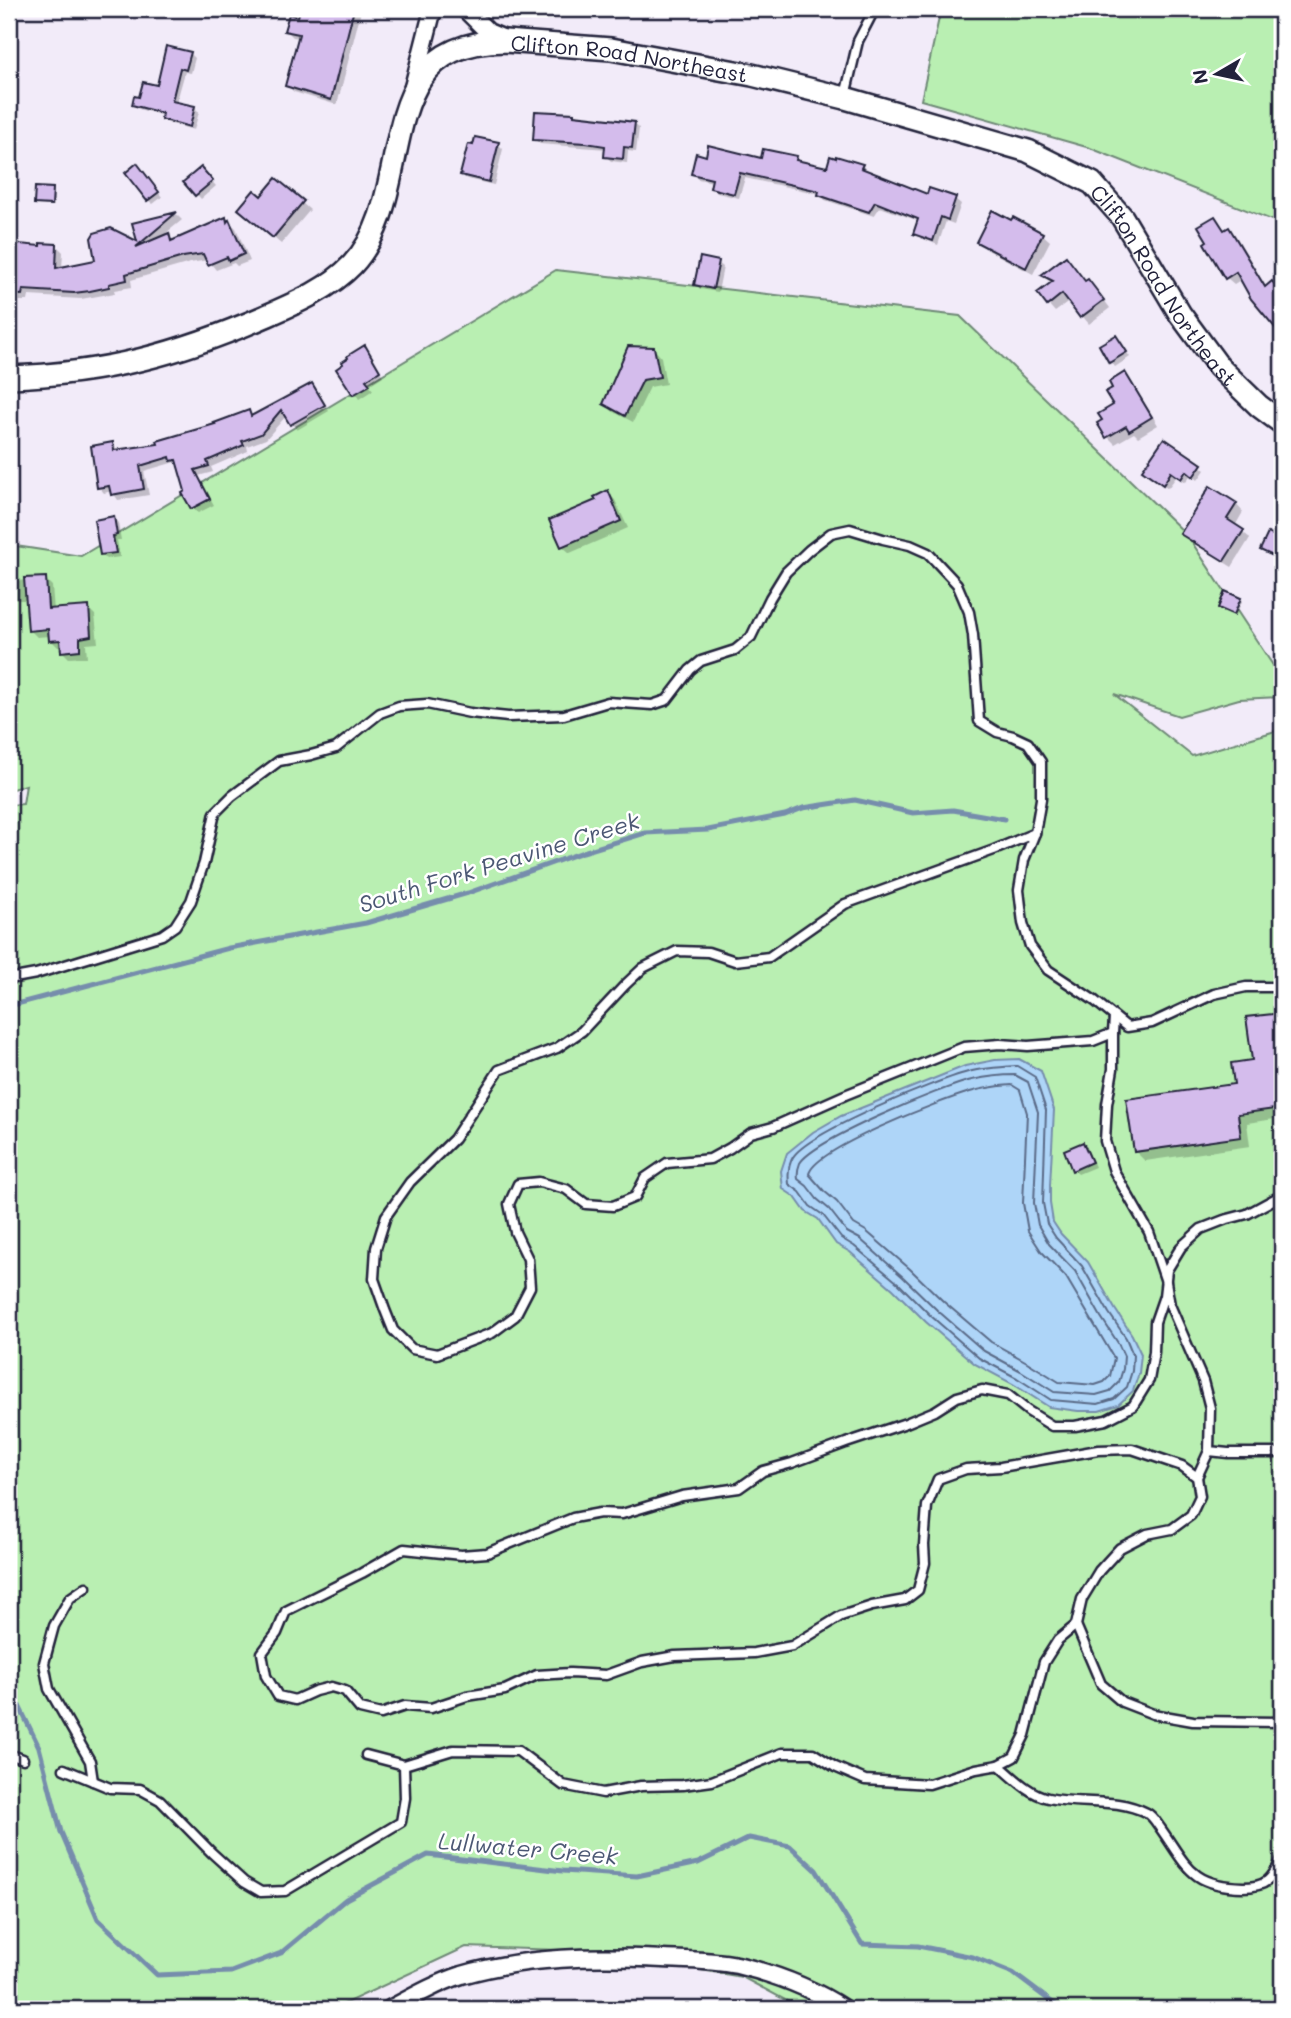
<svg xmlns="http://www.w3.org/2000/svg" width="1291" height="2018" font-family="Mali,sans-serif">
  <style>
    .green { fill: #b9efb2; stroke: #6e8876; stroke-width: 2 }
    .water { fill: #aed5f8; stroke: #768dac; stroke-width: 2 }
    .shadow { fill: #0003 }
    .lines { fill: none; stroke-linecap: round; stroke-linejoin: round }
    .shore { stroke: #5a6a87; stroke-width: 2 }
    .stream { stroke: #768dac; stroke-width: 5 }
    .building { fill: #d4bcec; stroke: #22223b; stroke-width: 2 }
    .lane-casing { stroke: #22223b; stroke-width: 13 }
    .street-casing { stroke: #22223b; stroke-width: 21 }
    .secondary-casing { stroke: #22223b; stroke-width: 26 }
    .lane { stroke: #fff; stroke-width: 8 }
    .street { stroke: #fff; stroke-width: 16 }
    .secondary { stroke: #fff; stroke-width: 21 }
    .labels { text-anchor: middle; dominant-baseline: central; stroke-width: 5; stroke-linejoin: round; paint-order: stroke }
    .street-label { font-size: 21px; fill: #22223b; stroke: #fff }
    .water-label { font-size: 23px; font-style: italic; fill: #4c5874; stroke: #fff }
  </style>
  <rect width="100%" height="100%" fill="#f2ebf9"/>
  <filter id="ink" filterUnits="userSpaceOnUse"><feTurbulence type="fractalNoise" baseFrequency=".0143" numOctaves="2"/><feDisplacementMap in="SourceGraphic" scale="14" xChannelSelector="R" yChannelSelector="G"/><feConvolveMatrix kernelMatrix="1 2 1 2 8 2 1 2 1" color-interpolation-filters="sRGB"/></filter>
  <g filter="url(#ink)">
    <g class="green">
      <polygon points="941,9 1282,9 1282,224 1090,148 921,100"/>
      <polygon points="556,270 960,316 1187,535 1282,679 1282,697 1239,699 1179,716 1114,694 1192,756 1282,729 1282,2009 802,2009 742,1977 590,1951 466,1947 333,2009 9,2009 9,805 23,804 26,785 9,790 9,545 81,556"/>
    </g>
    <polygon class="water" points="1019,1059 1041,1071 1054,1110 1050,1185 1050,1203 1053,1222 1061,1234 1088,1262 1115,1309 1132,1335 1141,1354 1139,1373 1133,1391 1118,1405 1099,1411 1078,1411 1049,1407 1013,1384 975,1364 926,1322 893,1289 850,1252 836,1244 818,1219 805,1211 795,1197 783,1189 781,1171 787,1153 813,1132 841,1116 965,1066 995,1060"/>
    <g class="shadow">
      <polygon points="302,9 359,9 361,11 337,105 294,92 287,85 299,38 293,37 286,30 299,19"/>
      <polygon points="190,53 195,58 191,73 185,72 176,104 194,107 199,112 194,130 168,123 163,118 164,116 139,109 134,105 158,88"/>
      <polygon points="634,124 639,128 636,152 628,151 627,163 611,161 606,156 607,149 540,144 535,139"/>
      <polygon points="498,144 503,149 494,185 467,179 462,175"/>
      <polygon points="796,158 802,163 828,169 862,165 867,171 928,197 955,199 961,204 954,224 946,221 938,245 921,238 915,233 919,221 880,207 874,216 825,200 820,194 745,178 739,198 717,193 712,187 713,182 698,179 693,173 762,161"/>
      <polygon points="141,170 162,197 153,204 148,200"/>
      <polygon points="205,174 216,186 201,199 186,182"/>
      <polygon points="52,190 54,192 54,206 37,205 36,203"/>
      <polygon points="9,198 17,205 12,245 41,248 56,245 63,252 62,268 97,262 111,230 140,244 134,225 176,214 182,220 166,233 175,242 226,219 236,228 250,261 237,266 234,263 216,270 208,260 190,263 131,280 132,287 114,290 115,293 81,299 29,296 28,301 9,301"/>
      <polygon points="302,203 310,210 281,244 248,216"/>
      <polygon points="1215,218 1226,231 1229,230 1236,236 1267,288 1272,283 1282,294 1282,333 1252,298 1242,279 1234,284 1227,278 1209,242"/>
      <polygon points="1042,234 1050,241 1033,274 986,249 979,241"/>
      <polygon points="1066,259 1086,282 1088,281 1095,288 1110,308 1089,324 1070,301 1055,312 1048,304 1052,284 1044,276"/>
      <polygon points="718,263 723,267 718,292 700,289 696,284"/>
      <polygon points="1120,342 1130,357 1115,367 1101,346"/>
      <polygon points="654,349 661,357 666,384 650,387 633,422 612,411 605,403"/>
      <polygon points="369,352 383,376 369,385 373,390 359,399 339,369"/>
      <polygon points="1124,374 1132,382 1158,425 1138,437 1134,433 1115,444 1108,437 1104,421 1115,405 1114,389"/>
      <polygon points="312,385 317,390 329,411 297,430 286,416 266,439 247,446 248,451 211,467 213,472 198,476 214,505 198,513 192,508 178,466 175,462 144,471 149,495 118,500 112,491 104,493 99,487 112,444 118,450 160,446 217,425 248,412 253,417"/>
      <polygon points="1200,466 1205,470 1198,480 1191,474 1186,482 1177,476 1168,488 1149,474"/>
      <polygon points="1210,488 1236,504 1243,512 1235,526 1250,538 1232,567 1190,541 1182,533"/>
      <polygon points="608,493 615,500 628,528 570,553 562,546 598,501"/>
      <polygon points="114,518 118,523 121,540 117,540 120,557 106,559 101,554"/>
      <polygon points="1275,534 1282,538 1282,561 1267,554 1262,549"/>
      <polygon points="9,571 14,577 14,581 45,579 52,586 54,611 88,608 95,615 98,643 86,644 87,657 69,658 62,651 62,647 58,647 51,640 50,636 37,637 30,630 27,600 9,600"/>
      <polygon points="1240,600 1242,601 1236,615 1222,609"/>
      <polygon points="1282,1014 1282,1118 1247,1123 1250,1146 1145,1161 1135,1151 1236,1086 1254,1062 1248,1019"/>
      <polygon points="1083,1144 1087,1148 1095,1167 1078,1174 1074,1170"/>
    </g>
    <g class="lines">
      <g class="shore">
        <path d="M1017 1066 1035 1077 1046 1110 1043 1203 1047 1224 1056 1238 1082 1266 1109 1313 1126 1338 1133 1355 1132 1371 1127 1387 1114 1399 1098 1404 1051 1400 1017 1378 979 1358 931 1316 898 1283 854 1246 841 1238 823 1215 810 1206 800 1192 789 1184C788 1175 788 1165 793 1157 809 1132 937 1080 968 1072 984 1068 1001 1067 1017 1066Z"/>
        <path d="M1015 1075 1028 1082 1038 1112 1034 1203 1038 1225 1049 1244 1075 1271 1101 1317 1118 1343 1124 1356 1123 1369 1119 1382 1110 1391 1096 1395 1054 1392 1021 1371 984 1351 937 1310 903 1277 860 1239 847 1232 829 1209 817 1199 807 1186 798 1179C797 1173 798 1168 800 1163 814 1140 942 1087 972 1080 986 1077 1000 1075 1015 1075Z"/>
        <path d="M1012 1085 1020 1090 1027 1113 1023 1203 1028 1231 1041 1251 1066 1277 1114 1358 1110 1376 1104 1382 1095 1385 1059 1382 1027 1362 991 1342 944 1302 910 1269 866 1231 854 1224 837 1202 824 1191 809 1174C814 1149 942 1100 970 1092 983 1088 998 1086 1012 1085Z"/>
      </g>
      <g class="stream">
        <polyline points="9,1006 229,948 366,923 468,893 583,852 645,833 708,830 785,815 803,808 855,800 913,813 953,810 1004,819"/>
        <polyline points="9,1685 39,1747 61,1832 98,1919 157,1975 231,1972 281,1953 346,1899 428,1855 563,1871 637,1876 698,1863 749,1838 790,1846 816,1870 862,1944 918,1946 973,1957 1013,1973 1061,2009"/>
      </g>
    </g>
    <g class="building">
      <polygon points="300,9 354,9 331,100 285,86 299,34 284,31 289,14 298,17"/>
      <polygon points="166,46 191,52 186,70 180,68 172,101 195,106 190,127 161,119 162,113 132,105 134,96 139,97 143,82 157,85"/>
      <polygon points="535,111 574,113 574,115 635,122 632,148 624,147 623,159 604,157 605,146 586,143 533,140"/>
      <polygon points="475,137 499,142 489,182 460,175 468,144 473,145"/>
      <polygon points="708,145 761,158 763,149 797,156 796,160 827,167 830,156 836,158 836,156 863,164 861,168 927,194 929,188 956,197 948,220 941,217 933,241 913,234 918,219 875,202 869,212 818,195 819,191 740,173 734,194 710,188 712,179 691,174 696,153 706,156"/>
      <polygon points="137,163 159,192 147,201 125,173"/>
      <polygon points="201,167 213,181 195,196 183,182"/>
      <polygon points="276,178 304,201 273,238 238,209 254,190 261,196"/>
      <polygon points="35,187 53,188 52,205 34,204"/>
      <polygon points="992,210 1011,220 1013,217 1043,233 1026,268 976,242"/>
      <polygon points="177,212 136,247 169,233 171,241 226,217 227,222 229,219 244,254 229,261 227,257 208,265 203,254 183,257 126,274 127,280 109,284 109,287 90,291 74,293 23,290 22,295 9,294 9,243 40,246 40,243 57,244 56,268 95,260 91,238 94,233 111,228 137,241 132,223"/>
      <polygon points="1215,216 1224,230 1229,227 1265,287 1272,281 1282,293 1282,336 1251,299 1236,272 1225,279 1204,243 1207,241 1198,226"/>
      <polygon points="1066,256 1085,281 1088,279 1104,300 1080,318 1062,294 1047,306 1037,293 1053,281 1041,275"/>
      <polygon points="700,257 719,261 713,289 694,285"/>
      <polygon points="1116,335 1127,352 1109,363 1099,345"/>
      <polygon points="365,345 380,371 366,380 370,385 353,395 336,369 343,364 342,362 348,358 347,356"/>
      <polygon points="628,346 654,347 660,377 643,380 625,416 603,404"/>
      <polygon points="1125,372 1152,417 1129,431 1126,426 1106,438 1097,423 1102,420 1098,414 1113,405 1105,392 1112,388 1109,382"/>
      <polygon points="312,383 325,405 290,425 281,410 261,434 242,441 244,445 207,461 209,466 195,470 210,499 191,509 182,493 185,491 176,460 171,461 170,457 140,466 144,489 111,495 109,486 97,488 91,446 113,442 114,450 158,444 157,441 215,424 214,423 249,410 251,416"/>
      <polygon points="1164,438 1202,464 1193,477 1186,471 1181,479 1171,472 1163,485 1142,470"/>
      <polygon points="1210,486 1237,503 1227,519 1244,530 1224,561 1180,534"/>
      <polygon points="608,490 621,521 561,547 549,520 596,500 594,497"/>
      <polygon points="114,516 117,535 113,536 116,553 100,555 94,520"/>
      <polygon points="1268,533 1282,539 1282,560 1260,550"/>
      <polygon points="46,577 48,609 89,606 91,636 80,638 80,650 61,652 60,640 49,641 48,629 28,631 24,578"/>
      <polygon points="1225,591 1241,598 1234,615 1218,608"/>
      <polygon points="1282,1013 1282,1108 1238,1114 1241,1137 1134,1152 1126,1099 1234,1084 1231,1063 1252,1060 1246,1017"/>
      <polygon points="1083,1142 1092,1162 1072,1171 1064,1150"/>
    </g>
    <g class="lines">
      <g class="lane-casing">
        <g id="lane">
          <polyline points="845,96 858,41 873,12 876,9"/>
          <polyline points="1035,833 994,850 845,904 769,957 735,961 708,952 677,951 643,968 625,985 582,1031 557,1048 499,1070 454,1139 410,1182 386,1216 376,1248 374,1279 385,1310 393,1330 412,1349 437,1354 492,1333 515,1316 530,1287 528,1259 515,1232 509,1204 518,1184 539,1182 566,1189 586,1204 613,1206 635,1197 645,1178 667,1163 710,1159 730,1148 751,1133 773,1127 845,1095 964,1047 1000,1044 1028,1046 1093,1041 1113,1033 1114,1017"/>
          <polyline points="9,979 36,974 162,935 175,926 191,901 204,863 215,813 232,796 279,761 311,755 336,748 380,713 399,706 427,704 470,713 508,717 564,715 608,702 652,705 667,700 690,670 701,661 735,650 751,637 770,598 786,572 809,550 831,533 850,529 883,539 910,545 928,553 957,584 969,612 973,635 979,721 997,732 1013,736 1028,743 1041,762 1041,799 1035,833 1024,860 1019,890 1023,923 1030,946 1048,970 1095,1001 1127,1027 1152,1023 1214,994 1246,987 1282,987"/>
          <polyline points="1113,1033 1113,1069 1107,1104 1105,1141 1114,1171 1149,1232 1166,1282 1170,1305 1203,1381 1210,1408 1209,1451 1228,1453 1282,1453"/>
          <polyline points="1282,1195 1247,1214 1224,1220 1201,1229 1181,1247 1167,1270 1164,1296 1155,1322 1154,1352 1149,1380 1133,1406 1106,1420 1075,1426 1052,1426 1028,1411 1008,1395 982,1390 957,1397 935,1411 906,1423 846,1443 792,1463 763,1471 739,1488 682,1496 622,1514 600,1513 573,1518 487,1553 461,1555 404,1549 362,1573 286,1611 277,1633 262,1653 266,1676 278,1696 295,1700 315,1691 331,1687 345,1691 360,1709 381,1714 405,1706 431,1708 467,1696 505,1690 537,1675 570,1673 606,1675 642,1662 675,1656 754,1653 792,1646 841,1616 872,1606 905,1600 918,1590 925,1563 924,1545 927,1506 938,1479 966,1469 1001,1467 1098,1450 1132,1449 1182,1466 1197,1477 1200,1496 1191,1515 1172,1529 1147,1534 1120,1548 1099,1571 1082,1599 1076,1625 1101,1684 1122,1702 1153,1714 1193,1721 1282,1722"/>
          <polyline points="1197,1477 1209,1451"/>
          <polyline points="86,1587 70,1598 54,1626 44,1663 49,1689 90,1761 93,1781"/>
          <polyline points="9,1754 23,1759"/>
          <polyline points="366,1755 404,1765"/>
          <polyline points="999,1765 1014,1757 1025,1735 1044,1662 1058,1640 1076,1625"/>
          <path d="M64 1769 110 1788 140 1789 160 1800 212 1853 244 1882 261 1892 285 1891 401 1822 405 1798 404 1765 453 1750 518 1751 563 1785 603 1793 641 1786 683 1785 712 1781 782 1753H813L835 1767 865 1780 929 1784 976 1769 999 1765C1013 1777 1029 1794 1048 1798 1081 1805 1116 1797 1147 1813 1153 1816 1157 1824 1161 1829 1187 1866 1191 1886 1243 1887 1267 1887 1272 1879 1282 1859"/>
        </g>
      </g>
      <g class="street-casing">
        <g id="street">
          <polyline points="465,9 488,32 507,40"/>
          <polyline points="413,87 433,9"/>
          <path d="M390 2009C414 1996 437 1983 462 1975 528 1956 595 1956 663 1959 687 1960 713 1960 737 1965 775 1974 812 1988 844 2009"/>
        </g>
      </g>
      <g class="secondary-casing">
        <g id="secondary">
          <path id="s1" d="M9 377C104 374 179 354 266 316 296 303 329 289 352 265 421 192 364 42 505 41L611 49 752 75 845 98 1028 151 1092 183 1122 217 1180 314 1219 367 1259 406 1282 423"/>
        </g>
      </g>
      <use href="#lane" class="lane"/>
      <use href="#street" class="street"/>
      <use href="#secondary" class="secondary"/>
    </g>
  </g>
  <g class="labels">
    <g class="street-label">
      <text stroke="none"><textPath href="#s1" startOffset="789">Clifton Road Northeast</textPath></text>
      <text stroke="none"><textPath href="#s1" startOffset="1396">Clifton Road Northeast</textPath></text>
    </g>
    <g class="water-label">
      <text transform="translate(499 862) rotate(-17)">South Fork Peavine Creek</text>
      <text transform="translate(528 1848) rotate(5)">Lullwater Creek</text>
    </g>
  </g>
  <rect width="1291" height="2018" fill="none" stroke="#fff" stroke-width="35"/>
  <rect x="18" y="18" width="1256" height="1983" fill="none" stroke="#22223b" stroke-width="2.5" filter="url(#ink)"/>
  <g transform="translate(1217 74) rotate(261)" stroke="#ffffff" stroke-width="5" paint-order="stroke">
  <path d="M0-5L12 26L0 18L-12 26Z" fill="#22223b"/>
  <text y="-10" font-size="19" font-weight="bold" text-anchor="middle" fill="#22223b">N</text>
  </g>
</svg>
